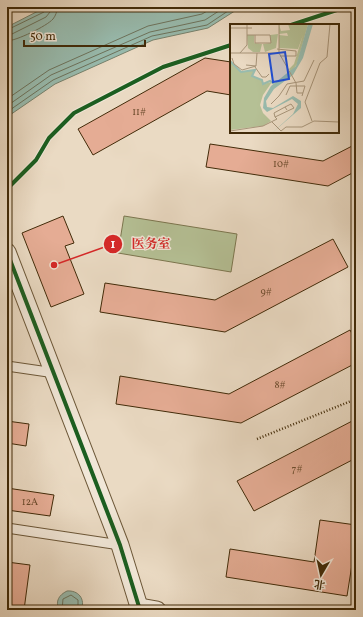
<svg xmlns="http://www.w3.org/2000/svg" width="363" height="617" font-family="Vollkorn,'Noto Serif SC',serif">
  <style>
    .green { fill: #b5c095; stroke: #7c764f }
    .water { fill: #98bbae; stroke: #76816c }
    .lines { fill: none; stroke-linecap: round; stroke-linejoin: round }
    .shore { stroke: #6d735c; stroke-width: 1 }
    .building { fill: #e5ac94; stroke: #422b09 }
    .service-casing { stroke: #6c5738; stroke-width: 11 }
    .minor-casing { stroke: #6c5738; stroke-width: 19 }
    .path { stroke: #422b09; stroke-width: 2.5; stroke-dasharray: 1 2; stroke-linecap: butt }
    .service { stroke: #f1e7d8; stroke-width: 9 }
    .minor { stroke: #f1e7d8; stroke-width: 17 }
    .cycleway-casing { stroke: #f1e7d8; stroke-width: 6 }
    .cycleway { stroke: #1b5e20; stroke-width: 4 }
    .labels { text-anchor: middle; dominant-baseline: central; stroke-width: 3; stroke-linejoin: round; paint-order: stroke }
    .number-label { font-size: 10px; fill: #6b4b2c }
    .inset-river { fill: none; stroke: #98bbae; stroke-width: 2 }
    .inset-road { fill: none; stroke: #a79479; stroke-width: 1 }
    .view { fill: #1d4ed8; fill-opacity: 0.15; stroke: #1d4ed8; stroke-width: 2 }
    .inset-edge { fill: none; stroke: #422b09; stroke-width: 2 }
    .leader { fill: none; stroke: #d62828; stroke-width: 1.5 }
    .callout-dot { fill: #d62828; stroke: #f1e7d8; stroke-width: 1.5 }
    .mark-label { font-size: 12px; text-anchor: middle; font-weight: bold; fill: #fff }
    .callout-label { font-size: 13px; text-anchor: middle; font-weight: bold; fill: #d62828; stroke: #f1e7d8; stroke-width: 3; stroke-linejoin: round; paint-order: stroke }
  </style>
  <rect width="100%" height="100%" fill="#eadac3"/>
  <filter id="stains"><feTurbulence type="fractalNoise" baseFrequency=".005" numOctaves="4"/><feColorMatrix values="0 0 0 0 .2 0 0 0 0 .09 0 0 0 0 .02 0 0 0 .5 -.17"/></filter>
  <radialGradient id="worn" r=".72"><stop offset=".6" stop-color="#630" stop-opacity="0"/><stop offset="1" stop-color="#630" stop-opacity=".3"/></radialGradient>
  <polygon class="green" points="124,216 237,234 231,272 118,253"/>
  <g class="water">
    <polygon points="46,7 241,7 208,28 153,40 55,84 7,117 7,27"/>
    <path d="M67 591C78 590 86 599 81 610H59C55 601 59 595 67 591Z"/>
  </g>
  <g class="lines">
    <g class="shore">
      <polyline points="7,30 44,12 46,7"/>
      <polyline points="7,35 12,34 46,17 50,12 51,7"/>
      <path d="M7 41C16 41 47 26 53 19 56 15 57 12 57 7"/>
      <polyline points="7,99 49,70 148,26 202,14 214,7"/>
      <polyline points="7,106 51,75 150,32 205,20 225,7"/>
      <polyline points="7,112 53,80 152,36 207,25 234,7"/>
      <polyline points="62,610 63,599 71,595 78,600 78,610"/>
    </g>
  </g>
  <g class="building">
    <polygon points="205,58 231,62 231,95 207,91 93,155 78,129"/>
    <polygon points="210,144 323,161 356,144 356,171 328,186 206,167"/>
    <polygon points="63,216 74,243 65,246 84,294 51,307 22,233"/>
    <polygon points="333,239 348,267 225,332 100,312 105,283 215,300"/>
    <polygon points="350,330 356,341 356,363 241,423 116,404 120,376 229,394"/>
    <polygon points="356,419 356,458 254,511 237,481"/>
    <polygon points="7,421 29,424 26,446 7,443"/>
    <polygon points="7,488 54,495 50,516 7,510"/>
    <polygon points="320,520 356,525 356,559 353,558 347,596 226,577 230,549 314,562"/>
    <polygon points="7,562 30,565 24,610 7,610"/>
  </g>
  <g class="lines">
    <g class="service-casing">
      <g id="service">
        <polyline points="7,366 55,373"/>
        <polyline points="7,528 120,545"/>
      </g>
    </g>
    <g class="minor-casing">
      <g id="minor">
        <polyline points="7,252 120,545 140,610"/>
        <polyline points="140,607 157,610"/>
      </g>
    </g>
    <polyline class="path" points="257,439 356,399"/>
    <use href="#service" class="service"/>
    <use href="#minor" class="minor"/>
    <g class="cycleway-casing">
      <g id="cycleway">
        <polyline points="291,25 346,7"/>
        <polyline points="7,189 36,160 49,138 74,113 163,67 231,45"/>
        <polyline points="7,252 120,545 140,610"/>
      </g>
    </g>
    <use href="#cycleway" class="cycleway"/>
  </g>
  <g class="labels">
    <g class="number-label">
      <text x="139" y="112">11#</text>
      <text x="281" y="164">10#</text>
      <text x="266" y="292">9#</text>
      <text x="280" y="385">8#</text>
      <text x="297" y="469">7#</text>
      <text x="30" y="502">12A</text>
    </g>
  </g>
  <g transform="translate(230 24)">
    <rect width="109" height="109" fill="#eadac3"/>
    <path d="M49 0 51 7 60 6 58 0H78L67 40 61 48 59 45 64 40 73 11 68 25 49 24V11L58 12 57 9 49 10ZM48 10 46 24 35 28 33 20 41 19 40 11ZM17 11H24V19L32 20 30 28H23L18 24ZM0 37 12 48 25 46 22 52 32 56 33 60 42 58 33 71 30 81 33 89 41 97 33 102 0 106Z" fill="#b5c095"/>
    <path d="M78 0H83L73 34 63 51 44 65 36 77 37 83 43 84 63 72 71 77V84L42 109 63 90 68 80 62 75 37 88 33 84 34 74 41 62 66 42Z" fill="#98bbae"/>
    <path class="inset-river" d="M0 37 11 48 25 46 22 52 32 56 33 60 40 57 44 60"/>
    <path class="inset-road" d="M49 0V29L66 59 67 69H73M0 4H22M17 11H40L41 19H25V11M47 25 66 27V32H50M0 29H49M10 29 17 21V0M2 34 4 40 12 46 26 42M16 41 26 42 27 29M25 43 32 53H36L39 50M56 71 60 62H75L72 72M41 80 49 72 57 60 74 57 84 36M45 93 44 89 55 83M82 97 75 78 90 39 97 33 100 0M42 98 51 107 56 103H72L84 97 109 98M0 107 33 102 47 95 45 93 64 84 61 80 55 83 57 86"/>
    <path class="view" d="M55 28 59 55 43 58 39 30Z"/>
    <rect width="109" height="109" class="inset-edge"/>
  </g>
  <path class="leader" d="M54 265L113 244"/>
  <g class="callout-dot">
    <circle cx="54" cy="265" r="4"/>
    <circle cx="113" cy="244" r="10"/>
  </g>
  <g class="mark-label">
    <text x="113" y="248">1</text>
  </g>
  <g class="callout-label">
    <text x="151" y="248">医务室</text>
  </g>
  <rect width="363" height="617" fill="none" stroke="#eadac3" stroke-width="24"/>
  <rect x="8" y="8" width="347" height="601" fill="none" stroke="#422b09" stroke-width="2"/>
  <rect x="12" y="12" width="339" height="593" fill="none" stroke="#422b09"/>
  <g transform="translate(321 575) rotate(189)" stroke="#f1e7d8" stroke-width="3" paint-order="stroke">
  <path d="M0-3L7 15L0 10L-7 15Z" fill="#422b09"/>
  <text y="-6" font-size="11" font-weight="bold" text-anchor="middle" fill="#422b09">北</text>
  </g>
  <path d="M24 40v6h121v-6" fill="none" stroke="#422b09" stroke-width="2"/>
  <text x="30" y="40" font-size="12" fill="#422b09" stroke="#f1e7d8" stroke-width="3" paint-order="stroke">50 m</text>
  <rect width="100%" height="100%" filter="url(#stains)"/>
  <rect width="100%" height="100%" fill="url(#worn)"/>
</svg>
